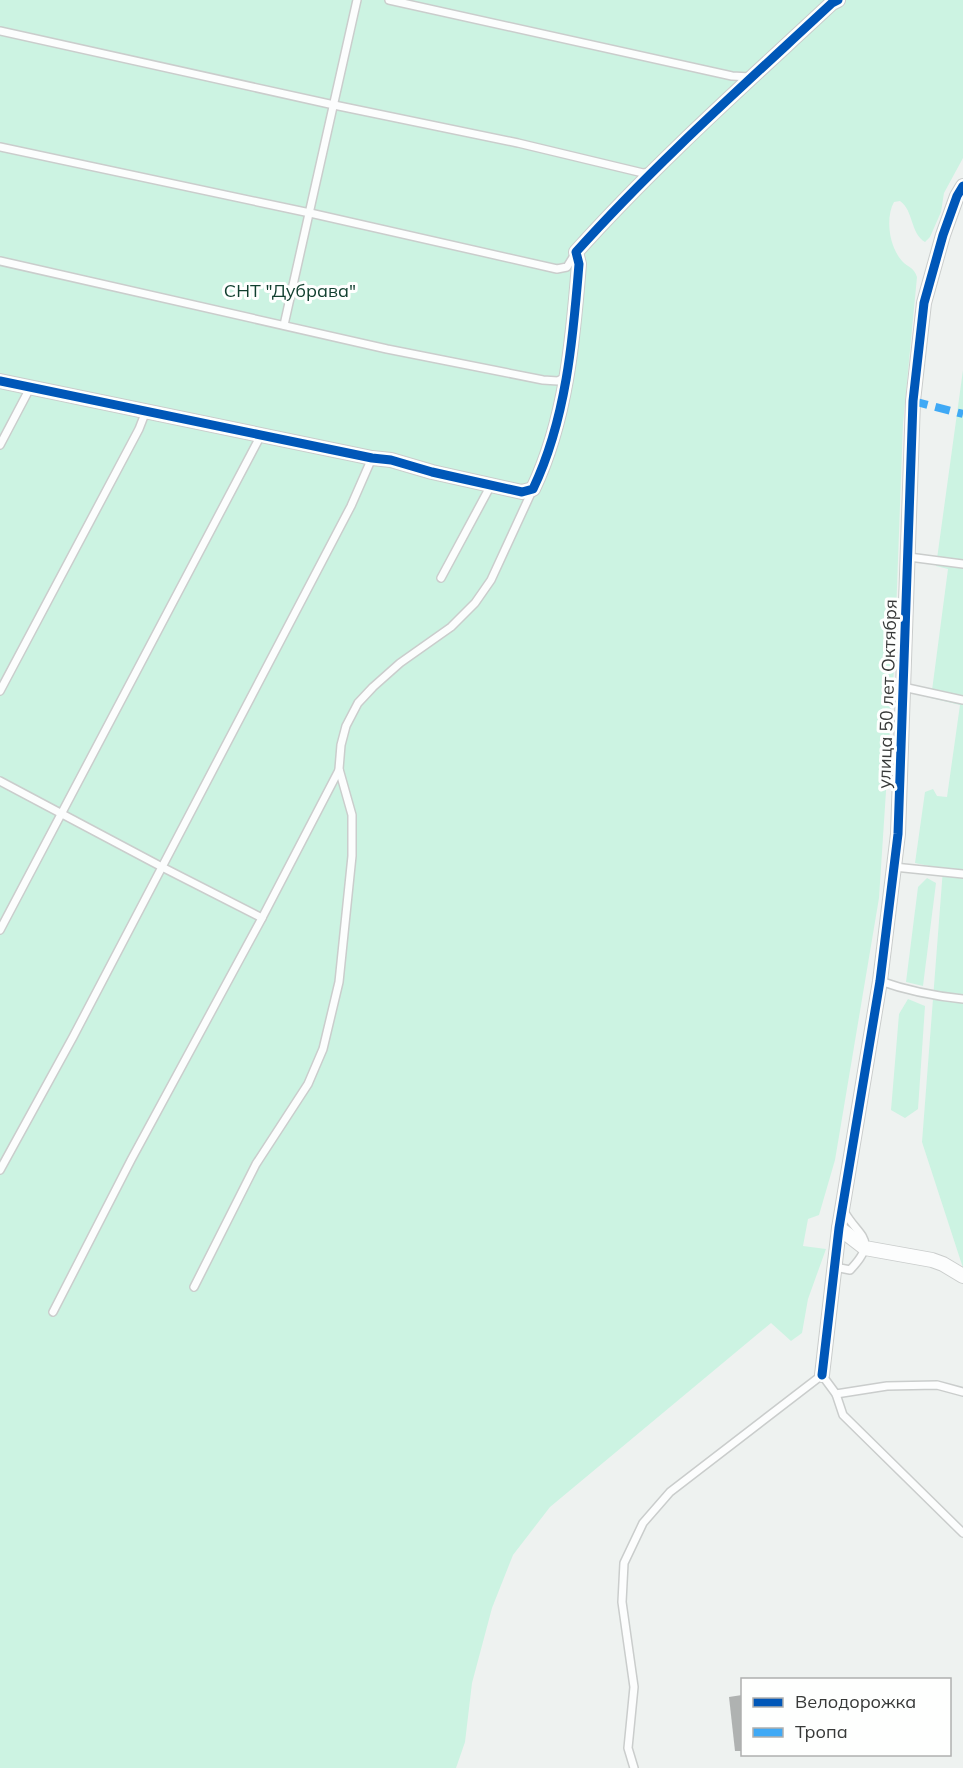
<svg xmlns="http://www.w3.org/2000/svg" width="963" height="1768" font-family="Mulish,sans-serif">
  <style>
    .green { fill: #ccf3e2 }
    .building { fill: #afb2b1 }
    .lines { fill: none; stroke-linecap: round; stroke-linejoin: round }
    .service-casing { stroke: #cacdcc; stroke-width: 10 }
    .minor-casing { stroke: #cacdcc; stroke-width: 16 }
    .service { stroke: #fcfdfd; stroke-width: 7 }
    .minor { stroke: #fcfdfd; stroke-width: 14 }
    .quiet { stroke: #3fa9f5; stroke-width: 8; stroke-dasharray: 15 8; stroke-linecap: butt }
    .cycleway-casing { stroke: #fefffe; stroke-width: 13 }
    .cycleway { stroke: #0057b8; stroke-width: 9 }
    .labels { text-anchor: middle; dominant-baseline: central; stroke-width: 6; stroke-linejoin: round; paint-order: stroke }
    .park-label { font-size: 18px; fill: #113f2f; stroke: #fefffe }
    .street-label { font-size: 18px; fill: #383a39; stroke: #fefffe }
  </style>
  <rect width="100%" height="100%" fill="#eef2f0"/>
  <g class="green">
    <path d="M0 0H963V158L944 193 941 212 930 237 925 242C910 233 914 211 900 201L894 202C885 218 889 249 904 263 910 268 914 268 917 277L903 424 894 669 879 898 835 1160 819 1215 808 1219 803 1246 826 1249 808 1299 802 1333 791 1341 771 1323 550 1507 513 1555 492 1608 472 1683 465 1742 456 1768H0Z"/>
    <polygon points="963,370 963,1268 922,1142 943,869 915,863 925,792 933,789 937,796 947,797 960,705 931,698 948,569 936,566"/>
    <polygon points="927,878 936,883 923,986 906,982 918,887"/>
    <polygon points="908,999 925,1006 918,1109 905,1118 891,1110 899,1014"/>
  </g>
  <polygon class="building" points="742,1695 742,1751 735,1751 729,1697"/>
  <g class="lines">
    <g class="service-casing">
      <g id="service">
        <polyline points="389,0 732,76 750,77"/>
        <polyline points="0,31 334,105 518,143 643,173 651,172"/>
        <polyline points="0,147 310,213 557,269 567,267 575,254"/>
        <polyline points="0,261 387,349 543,380 558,381 566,377"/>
        <polyline points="284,325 357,0"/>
        <polyline points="0,445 30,388"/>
        <polyline points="909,557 963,564"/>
        <polyline points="441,578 491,485"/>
        <polyline points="903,687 963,700"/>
        <polyline points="0,691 139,429 146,411"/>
        <polyline points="0,781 162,867 262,918 339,770"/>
        <polyline points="894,867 963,874"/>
        <polyline points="0,930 261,435"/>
        <path d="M880 981C908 991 934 996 963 999"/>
        <polyline points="0,1170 73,1037 351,506 372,458"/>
        <path d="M836 1262 840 1268 850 1270C880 1239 858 1237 844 1211"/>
        <polyline points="194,1287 256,1164 308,1084 323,1049 339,982 352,856 352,815 339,769 341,745 346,726 358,703 373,687 400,663 451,627 475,603 491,580 532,491"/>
        <polyline points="53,1312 131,1160 262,918"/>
        <polyline points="836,1394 887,1386 937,1385 963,1392"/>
        <polyline points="634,1768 628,1748 634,1687 622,1602 624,1563 643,1523 670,1492 822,1375 836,1394 843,1415 963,1533"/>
      </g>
    </g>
    <g class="minor-casing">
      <g id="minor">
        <path d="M0 381 372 458 391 460 432 472 522 492 533 489C566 420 573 340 579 264L576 252C656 163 745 84 832 3L838 0"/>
        <polyline points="839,1228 865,1248 932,1260 943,1264 963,1276"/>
        <polyline points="822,1375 839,1228 880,981 898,834 913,401 924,303 943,235 957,196 963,186"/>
      </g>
    </g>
    <use href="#service" class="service"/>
    <use href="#minor" class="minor"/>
    <polyline class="quiet" points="913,401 963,414"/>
    <g class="cycleway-casing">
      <g id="cycleway">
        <path d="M0 381 372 458 391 460 432 472 522 492 533 489C566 420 573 340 579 264L576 252C656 163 745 84 832 3L838 0"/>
        <polyline points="822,1375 839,1228 880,981 898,834 913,401 924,303 943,235 957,196 963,186"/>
      </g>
    </g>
    <use href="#cycleway" class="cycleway"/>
  </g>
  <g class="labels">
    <g class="park-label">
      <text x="290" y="290">СНТ "Дубрава"</text>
    </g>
    <g class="street-label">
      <text transform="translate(887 694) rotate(-88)">улица 50 лет Октября</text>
    </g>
  </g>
  <rect x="741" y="1678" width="210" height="78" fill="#fefffe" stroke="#afb0af" stroke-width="1.5"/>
  <rect x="753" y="1698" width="30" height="9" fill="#0057b8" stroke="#afb0af" stroke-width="1.5"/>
  <text x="795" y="1708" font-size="18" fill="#383a39">Велодорожка</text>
  <rect x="753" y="1728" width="30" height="9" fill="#3fa9f5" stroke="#afb0af" stroke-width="1.5"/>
  <text x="795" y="1738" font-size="18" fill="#383a39">Тропа</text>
</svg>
